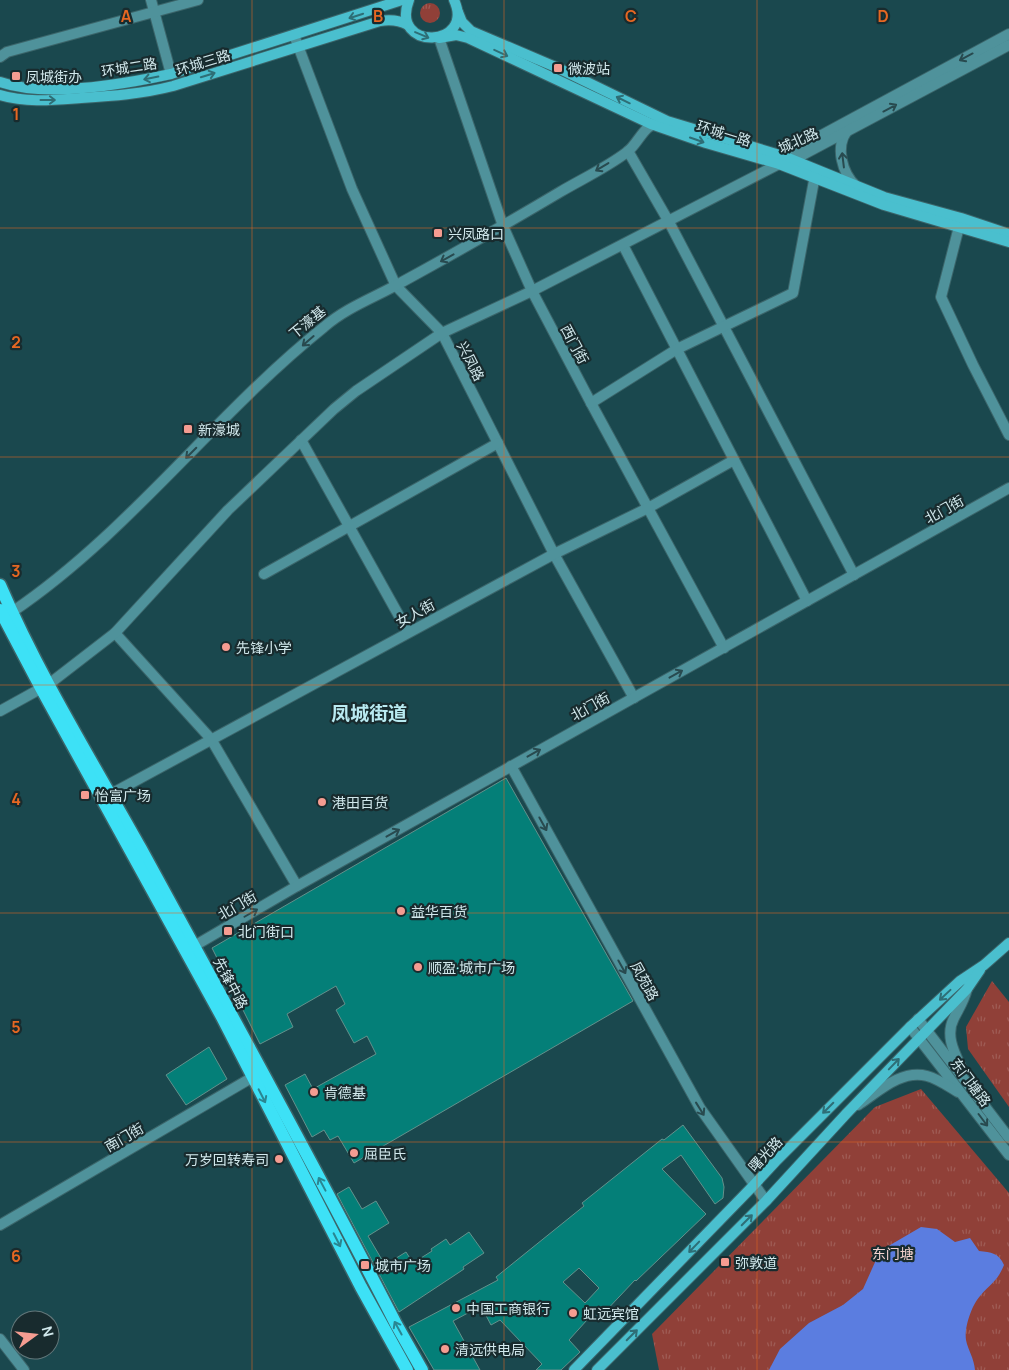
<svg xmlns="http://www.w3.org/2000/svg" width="1009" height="1370" font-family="Manrope,'Noto Sans SC',sans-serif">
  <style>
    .grass { fill: url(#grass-tufts) }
    .water { fill: #5b7de0 }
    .building { fill: #047f78; stroke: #63918c; fill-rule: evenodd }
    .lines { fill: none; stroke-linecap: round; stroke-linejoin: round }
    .minor-casing { stroke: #3b656a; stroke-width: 12 }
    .tertiary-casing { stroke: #3b656a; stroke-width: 12 }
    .secondary-casing { stroke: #3b656a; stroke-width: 12 }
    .primary-casing { stroke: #3b656a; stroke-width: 15 }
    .minor { stroke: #4f929b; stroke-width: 10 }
    .tertiary { stroke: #4f929b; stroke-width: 10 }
    .secondary { stroke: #4abfce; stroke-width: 10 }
    .primary { stroke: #3de1f6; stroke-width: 12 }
    .oneway { stroke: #2e6e76 }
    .oneway2 { stroke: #284a4f }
    .oneway3 { stroke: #2a8692 }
    .grid { fill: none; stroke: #e66722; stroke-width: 1; stroke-opacity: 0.55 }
    .poi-dot { fill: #f59c91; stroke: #182b2e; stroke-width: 2 }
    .labels { text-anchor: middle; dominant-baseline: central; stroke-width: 4.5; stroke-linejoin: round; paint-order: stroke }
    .street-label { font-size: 14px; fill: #d1e8ec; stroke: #182b2e }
    .poi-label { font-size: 14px; fill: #d1e8ec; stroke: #182b2e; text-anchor: start }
    .park-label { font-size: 14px; fill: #f4d3cf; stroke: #182b2e }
    .district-label { font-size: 19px; font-weight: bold; fill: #b9eaf1; stroke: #182b2e }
    .grid-label { font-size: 16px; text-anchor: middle; font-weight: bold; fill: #e66722; stroke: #182b2e; stroke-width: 4.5; stroke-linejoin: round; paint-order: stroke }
  </style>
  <defs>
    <pattern id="grass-tufts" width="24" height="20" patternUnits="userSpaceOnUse" patternTransform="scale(1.25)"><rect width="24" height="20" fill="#904038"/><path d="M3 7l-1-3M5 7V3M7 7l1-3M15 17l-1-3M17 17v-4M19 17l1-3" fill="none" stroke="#9f5c55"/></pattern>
  </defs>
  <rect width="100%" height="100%" fill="#1a484e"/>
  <g class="grass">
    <circle cx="430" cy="13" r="10"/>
    <polygon points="992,981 1009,1002 1009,1107 968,1049 966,1027"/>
    <polygon points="921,1089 1009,1193 1009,1370 659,1370 652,1334 875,1107"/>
  </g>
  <path class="water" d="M921 1227 937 1229 955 1242 970 1238 979 1251C991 1252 999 1253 1004 1265 997 1282 991 1283 980 1296 972 1305 964 1327 966 1340 968 1350 974 1358 975 1370H769L780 1349 809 1323 843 1305 863 1289 880 1251Z"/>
  <g class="building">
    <polygon points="506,778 633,1001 354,1163 338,1136 330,1140 324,1130 312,1137 285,1085 305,1074 313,1089 376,1054 367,1036 354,1043 336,1010 345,1004 336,986 287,1014 293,1027 260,1044 212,948"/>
    <polygon points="209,1047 227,1079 186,1105 166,1075"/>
    <path d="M683 1125 722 1178 724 1187 723 1198 715 1204 681 1155 662 1169 706 1214 636 1281 635 1280 602 1315 596 1310 569 1340 580 1352 561 1370H536L542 1364 500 1320 491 1325 481 1306 453 1321 480 1370H434L409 1327 498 1280 496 1277 584 1206 582 1203 662 1139 664 1140ZM579 1268 599 1288 585 1303 563 1282Z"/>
    <polygon points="349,1187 362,1209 376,1201 389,1223 368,1236 385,1265 406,1252 413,1263 432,1251 431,1249 446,1239 450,1245 469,1232 484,1253 463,1267 464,1269 452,1277 399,1312 337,1194"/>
  </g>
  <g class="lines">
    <g class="minor-casing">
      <g id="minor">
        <polyline points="151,0 171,74"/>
        <polyline points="294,35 352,189 396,286 442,333 554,554 634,698"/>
        <polyline points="439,38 503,226 532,291 591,403 724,648"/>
        <polyline points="0,57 7,52 198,0"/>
        <polyline points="628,151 669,222 854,575"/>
        <polyline points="961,219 941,297 973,365 1009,435"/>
        <polyline points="623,245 807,601"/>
        <polyline points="591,403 677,349 793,293 816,170"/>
        <polyline points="301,440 408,632"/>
        <polyline points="264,574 498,443"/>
        <polyline points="115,633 211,739 297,886"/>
        <polyline points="0,711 49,684 115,633 228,510 334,409 356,391 442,333 532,291 779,164"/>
        <polyline points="111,794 554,554 648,508 734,460"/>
      </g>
    </g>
    <g class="tertiary-casing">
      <g id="tertiary">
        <path d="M847 131C835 147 842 173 856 186"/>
        <polyline points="780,161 783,156 1009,34"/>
        <polyline points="787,162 793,160 1009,45"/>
        <path d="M12 612C129 533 214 415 324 327 347 307 376 297 402 282 455 253 508 223 560 192 582 179 606 168 627 152 639 143 643 125 659 122"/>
        <polyline points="511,766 700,1108 766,1201"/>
        <polyline points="189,949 297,886 1009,488"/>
        <polyline points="918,1019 1009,1138"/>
        <polyline points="910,1027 1009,1155"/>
        <path d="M961 1067C954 1052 945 1035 954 1018 959 1008 964 1001 967 989"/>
        <path d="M858 1105C878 1092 901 1069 927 1076 938 1079 948 1086 958 1092"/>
        <polyline points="0,1225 258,1074"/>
        <polyline points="0,1339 24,1370"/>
      </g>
    </g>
    <g class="secondary-casing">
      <g id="secondary">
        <path d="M409 0C389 52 476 48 454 0"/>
        <polyline points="458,12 462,22 471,31 558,68 667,121 783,156 884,197 961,218 1009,234"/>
        <polyline points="439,38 456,35 468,38 651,124 706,143 779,164 884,205 1009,242"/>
        <path d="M0 82C45 98 125 84 171 74L402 0"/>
        <path d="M0 95C26 103 54 100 81 98 112 96 142 94 173 86L380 21C391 19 399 20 408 25"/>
        <polyline points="574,1370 753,1186 776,1161 910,1027 960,981 984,965 1009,943"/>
        <polyline points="597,1370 766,1201 847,1113 967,989 980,970"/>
      </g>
    </g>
    <g class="primary-casing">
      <g id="primary">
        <path d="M0 585C39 676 93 763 141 849 227 1007 314 1164 396 1324L422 1370"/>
        <polyline points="0,610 41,688 222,1017 361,1287 407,1370"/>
      </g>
    </g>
    <use href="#minor" class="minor"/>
    <use href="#tertiary" class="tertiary"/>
    <use href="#secondary" class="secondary"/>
    <use href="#primary" class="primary"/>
  </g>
  <defs><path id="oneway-shaft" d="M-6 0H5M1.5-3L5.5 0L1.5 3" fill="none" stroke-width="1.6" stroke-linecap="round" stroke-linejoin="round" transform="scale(1.25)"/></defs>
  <g class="oneway">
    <use href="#oneway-shaft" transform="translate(356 16) rotate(162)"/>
    <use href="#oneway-shaft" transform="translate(422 35) rotate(23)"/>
    <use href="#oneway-shaft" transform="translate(501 53) rotate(25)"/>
    <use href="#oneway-shaft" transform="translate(208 75) rotate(-17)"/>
    <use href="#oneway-shaft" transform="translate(151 78) rotate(169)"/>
    <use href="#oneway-shaft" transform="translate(48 100)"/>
    <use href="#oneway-shaft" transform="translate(623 100) rotate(-154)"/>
    <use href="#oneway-shaft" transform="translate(697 140) rotate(19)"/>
    <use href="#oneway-shaft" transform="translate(945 995) rotate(137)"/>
    <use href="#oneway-shaft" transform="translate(894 1064) rotate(-46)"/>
    <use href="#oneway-shaft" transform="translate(828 1108) rotate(135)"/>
    <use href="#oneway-shaft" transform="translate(747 1220) rotate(-45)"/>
    <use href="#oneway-shaft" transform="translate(694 1247) rotate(134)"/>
    <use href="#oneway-shaft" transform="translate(632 1335) rotate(-45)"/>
  </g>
  <g class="oneway2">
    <use href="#oneway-shaft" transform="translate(966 57) rotate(152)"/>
    <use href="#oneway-shaft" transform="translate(890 108) rotate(-28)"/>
    <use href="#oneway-shaft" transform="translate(843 160) rotate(-97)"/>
    <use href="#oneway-shaft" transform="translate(602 167) rotate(149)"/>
    <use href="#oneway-shaft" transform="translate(447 258) rotate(151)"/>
    <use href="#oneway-shaft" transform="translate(308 341) rotate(139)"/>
    <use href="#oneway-shaft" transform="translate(191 453) rotate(135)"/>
    <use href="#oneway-shaft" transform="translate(676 674) rotate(-29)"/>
    <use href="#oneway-shaft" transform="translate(534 753) rotate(-29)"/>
    <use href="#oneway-shaft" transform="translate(543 824) rotate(61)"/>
    <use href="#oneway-shaft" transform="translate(393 833) rotate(-29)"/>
    <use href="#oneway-shaft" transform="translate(251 913) rotate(-30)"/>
    <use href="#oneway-shaft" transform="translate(622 967) rotate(61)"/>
    <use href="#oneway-shaft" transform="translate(700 1109) rotate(58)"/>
    <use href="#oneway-shaft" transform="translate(983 1120) rotate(53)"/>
  </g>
  <g class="oneway3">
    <use href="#oneway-shaft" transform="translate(262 1096) rotate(63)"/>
    <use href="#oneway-shaft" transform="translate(322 1184) rotate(-118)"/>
    <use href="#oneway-shaft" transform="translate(337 1240) rotate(63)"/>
    <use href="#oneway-shaft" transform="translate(398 1328) rotate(-119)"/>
  </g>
  <path class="grid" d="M252 0V1370M504 0V1370M757 0V1370M0 228H1009M0 457H1009M0 685H1009M0 913H1009M0 1142H1009"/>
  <g class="poi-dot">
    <rect x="553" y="63" width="10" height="10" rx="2.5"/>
    <rect x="11" y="71" width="10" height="10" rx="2.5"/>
    <rect x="433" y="228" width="10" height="10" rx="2.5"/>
    <rect x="183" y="424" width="10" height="10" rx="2.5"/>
    <circle cx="226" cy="647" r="5"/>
    <rect x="80" y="790" width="10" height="10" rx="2.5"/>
    <circle cx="322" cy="802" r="5"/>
    <circle cx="401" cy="911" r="5"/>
    <rect x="223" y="926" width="10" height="10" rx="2.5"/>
    <circle cx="418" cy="967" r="5"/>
    <circle cx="314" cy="1092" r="5"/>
    <circle cx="354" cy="1153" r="5"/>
    <circle cx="279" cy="1159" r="5"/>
    <rect x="720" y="1257" width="10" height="10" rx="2.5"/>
    <rect x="360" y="1260" width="10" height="10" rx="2.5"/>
    <circle cx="456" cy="1308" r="5"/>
    <circle cx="573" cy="1313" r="5"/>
    <circle cx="445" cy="1349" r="5"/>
  </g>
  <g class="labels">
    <g class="street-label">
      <text transform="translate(203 62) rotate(-17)">环城三路</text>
      <text transform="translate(129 67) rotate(-9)">环城二路</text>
      <text transform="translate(724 133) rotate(17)">环城一路</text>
      <text transform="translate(798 140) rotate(-24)">城北路</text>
      <text transform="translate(307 322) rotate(-39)">下濠基</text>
      <text transform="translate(575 344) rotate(62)">西门街</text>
      <text transform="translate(471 361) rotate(63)">兴凤路</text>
      <text transform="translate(944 509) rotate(-29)">北门街</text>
      <text transform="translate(415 613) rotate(-29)">女人街</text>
      <text transform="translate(590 706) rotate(-29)">北门街</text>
      <text transform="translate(237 905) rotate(-30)">北门街</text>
      <text transform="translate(645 981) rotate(61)">凤苑路</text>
      <text transform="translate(231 983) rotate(62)">先锋中路</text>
      <text transform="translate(971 1082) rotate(53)">东门塘路</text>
      <text transform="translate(124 1137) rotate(-30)">南门街</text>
      <text transform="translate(765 1154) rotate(-47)">曙光路</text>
    </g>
    <g class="poi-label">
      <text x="568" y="68">微波站</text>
      <text x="26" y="76">凤城街办</text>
      <text x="448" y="233">兴凤路口</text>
      <text x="198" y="429">新濠城</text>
      <text x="236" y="647">先锋小学</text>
      <text x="95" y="795">怡富广场</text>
      <text x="332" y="802">港田百货</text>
      <text x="411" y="911">益华百货</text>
      <text x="238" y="931">北门街口</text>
      <text x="428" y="967">顺盈·城市广场</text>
      <text x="324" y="1092">肯德基</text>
      <text x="364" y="1153">屈臣氏</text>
      <text x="269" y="1159" text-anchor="end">万岁回转寿司</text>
      <text x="735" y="1262">弥敦道</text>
      <text x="375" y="1265">城市广场</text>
      <text x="466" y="1308">中国工商银行</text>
      <text x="583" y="1313">虹远宾馆</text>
      <text x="455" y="1349">清远供电局</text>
    </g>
    <g class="park-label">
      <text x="893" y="1253">东门塘</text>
    </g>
    <g class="district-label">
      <text x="369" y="713">凤城街道</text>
    </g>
  </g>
  <g class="grid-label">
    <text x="126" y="22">A</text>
    <text x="378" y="22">B</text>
    <text x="631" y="22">C</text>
    <text x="883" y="22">D</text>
    <text x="16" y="120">1</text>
    <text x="16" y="348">2</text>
    <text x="16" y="577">3</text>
    <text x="16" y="805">4</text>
    <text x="16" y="1033">5</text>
    <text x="16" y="1262">6</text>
  </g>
  <g transform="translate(35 1335) rotate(75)"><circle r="24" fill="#182b2e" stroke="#62777a"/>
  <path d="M0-4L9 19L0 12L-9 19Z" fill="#f59c91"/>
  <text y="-8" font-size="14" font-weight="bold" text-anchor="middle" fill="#d1e8ec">N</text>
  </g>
</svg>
